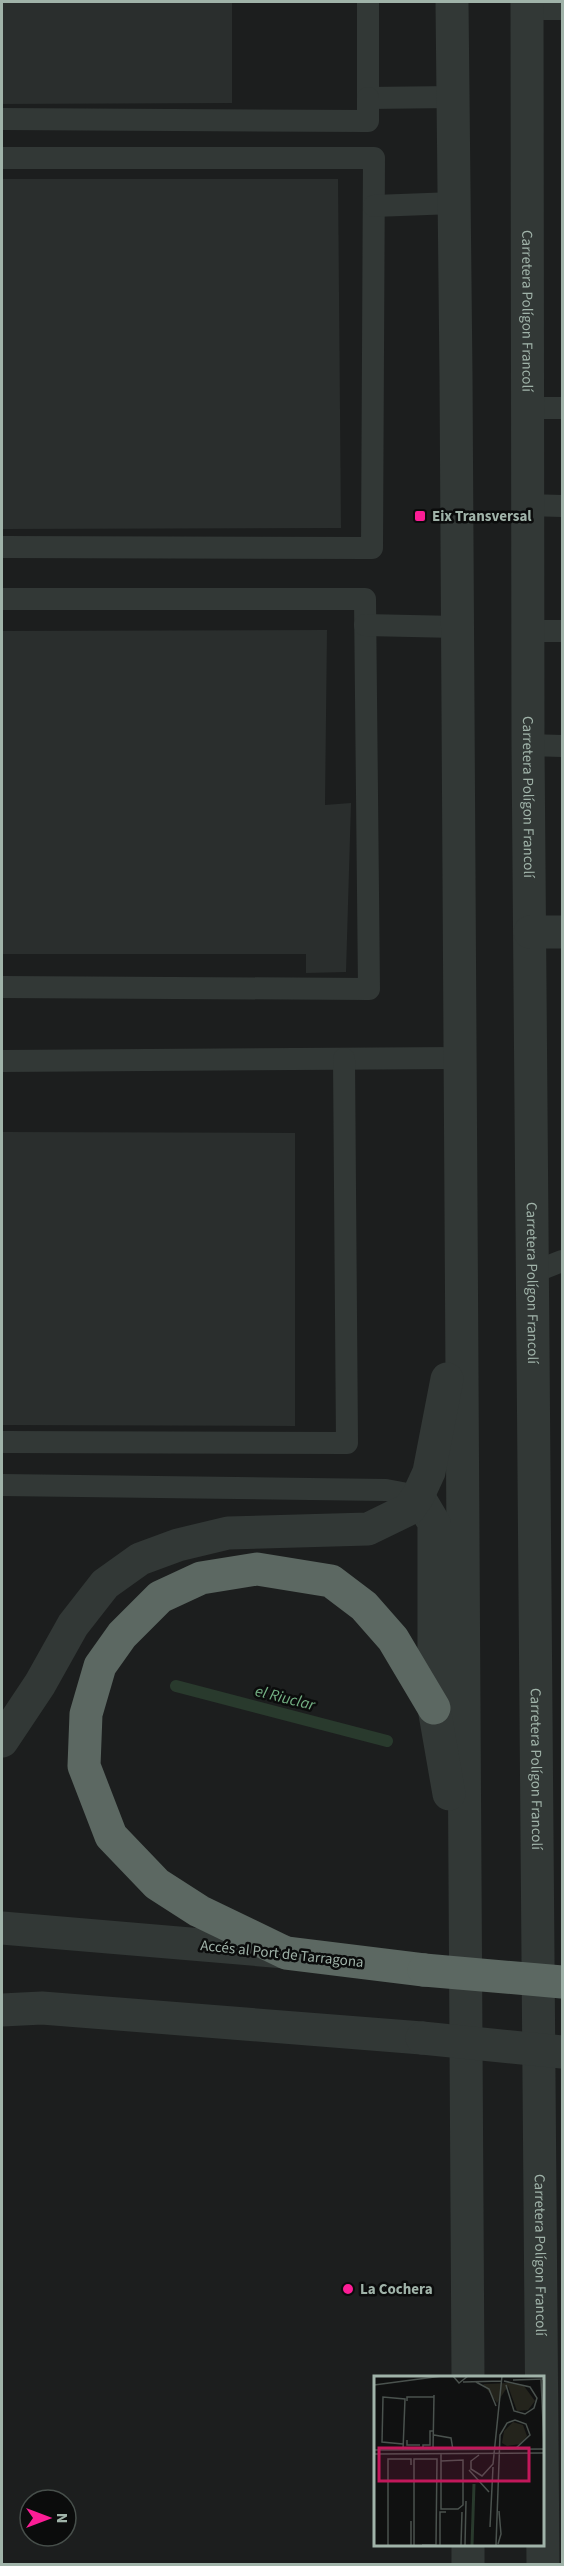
<svg xmlns="http://www.w3.org/2000/svg" width="564" height="2566" font-family="'Source Sans 3',sans-serif">
  <style>
    .built { fill: #1c1e1e; fill-rule: evenodd }
    .lines { fill: none; stroke-linecap: round; stroke-linejoin: round }
    .stream { stroke: #293a2d; stroke-width: 12 }
    .building { fill: #2a2e2d }
    .service { stroke: #323836; stroke-width: 22 }
    .minor { stroke: #323836; stroke-width: 33 }
    .motorway { stroke: #5c6862; stroke-width: 33 }
    .minor-bridge { stroke: #323836; stroke-width: 33 }
    .motorway-bridge { stroke: #5c6862; stroke-width: 33 }
    .poi-dot { fill: #fc1d96; stroke: #0b0c0c; stroke-width: 2 }
    .labels { text-anchor: middle; dominant-baseline: central; stroke-width: 5; stroke-linejoin: round; paint-order: stroke }
    .street-label { font-size: 15px; fill: #a0b3a9; stroke: #0b0c0c }
    .poi-label { font-size: 15px; font-weight: bold; fill: #a0b3a9; stroke: #0b0c0c; text-anchor: start }
    .water-label { font-size: 16px; font-style: italic; fill: #74b184; stroke: #0b0c0c }
    .inset-river { fill: none; stroke: #293a2d; stroke-width: 3 }
    .inset-road { fill: none; stroke: #4a524e; stroke-width: 1.5 }
    .view { fill: #c2185b; fill-opacity: 0.15; stroke: #c2185b; stroke-width: 3 }
    .inset-edge { fill: none; stroke: #a0b3a9; stroke-width: 3 }
  </style>
  <rect width="100%" height="100%" fill="#101111"/>
  <path class="built" d="M2 2H562V2564H2ZM375 2377H542V2544H375ZM30 2500H66V2536H30Z"/>
  <g class="lines">
    <polyline class="stream" points="176,1686 387,1741"/>
  </g>
  <g class="building">
    <polygon points="2,2 232,2 232,103 2,104"/>
    <polygon points="2,179 338,179 341,528 2,529"/>
    <polygon points="327,630 325,805 351,803 346,972 306,973 306,954 2,954 2,631"/>
    <polygon points="2,1132 295,1133 295,1426 2,1425"/>
  </g>
  <g class="lines">
    <g class="service">
      <polyline points="368,2 368,98 453,97"/>
      <polyline points="527,9 562,9"/>
      <polyline points="2,119 368,121 368,98"/>
      <polyline points="2,158 374,158 372,548 2,547"/>
      <polyline points="374,206 454,203"/>
      <polyline points="527,408 562,408"/>
      <polyline points="527,505 562,506"/>
      <polyline points="2,599 365,599 369,989 2,987"/>
      <polyline points="365,625 457,627"/>
      <polyline points="528,631 562,631"/>
      <polyline points="528,745 562,746"/>
      <polyline points="2,1061 459,1058"/>
      <polyline points="534,1272 562,1261"/>
      <polyline points="2,1442 347,1443 344,1059"/>
      <polyline points="2,1485 386,1490 418,1496"/>
    </g>
    <g class="minor">
      <polyline points="452,2 456,376 468,2377"/>
      <path id="s1" d="M527 2 528 745 543 2564"/>
      <polyline points="530,932 562,932"/>
      <polyline points="418,1496 434,1523 434,1708 449,1794"/>
      <polyline points="2,1741 40,1684 73,1625 105,1584 140,1559 178,1545 228,1533 368,1529 409,1509 418,1496 429,1472 447,1379"/>
      <polyline points="2,1928 285,1952"/>
      <polyline points="2,2010 42,2008 422,2038"/>
      <polyline points="468,2544 468,2564"/>
    </g>
    <polyline class="motorway" points="424,1970 286,1953 199,1911 157,1884 111,1836 84,1766 86,1714 100,1666 122,1635 160,1597 201,1578 257,1569 331,1581 364,1606 393,1639 434,1708"/>
    <polyline class="minor-bridge" points="422,2038 562,2052"/>
    <polyline class="motorway-bridge" points="424,1970 562,1982"/>
  </g>
  <g class="poi-dot">
    <rect x="414" y="510" width="12" height="12" rx="3"/>
    <circle cx="348" cy="2289" r="6"/>
  </g>
  <g class="labels">
    <g class="street-label">
      <text stroke="none"><textPath href="#s1" startOffset="309">Carretera Polígon Francolí</textPath></text>
      <text stroke="none"><textPath href="#s1" startOffset="795">Carretera Polígon Francolí</textPath></text>
      <text stroke="none"><textPath href="#s1" startOffset="1281">Carretera Polígon Francolí</textPath></text>
      <text stroke="none"><textPath href="#s1" startOffset="1767">Carretera Polígon Francolí</textPath></text>
      <text transform="translate(282 1954) rotate(6)">Accés al Port de Tarragona</text>
      <text stroke="none"><textPath href="#s1" startOffset="2253">Carretera Polígon Francolí</textPath></text>
    </g>
    <g class="poi-label">
      <text x="432" y="516">Eix Transversal</text>
      <text x="360" y="2289">La Cochera</text>
    </g>
    <g class="water-label">
      <text transform="translate(285 1698) rotate(14)">el Riuclar</text>
    </g>
  </g>
  <g transform="translate(374 2376)">
    <rect width="170" height="170" fill="#101111"/>
    <path d="M135 7 150 10 161 25 154 34 143 35 134 10 123 27 109 8ZM139 46 149 49 153 60 147 68 133 70 128 67 130 55Z" fill="#24241c"/>
    <path class="inset-river" d="M98 169 100 108"/>
    <path class="inset-road" d="M79 0 85 7 94 0M167 3 170 69M139 4 170 3M130 5 156 11 163 22 160 32 151 38 140 35 132 9M89 6 128 5M102 6 115 13 122 30M0 9 68 0M33 25V21H60M60 59 77 62 79 74M33 64V69H46M29 68 8 66 9 21 31 23 29 74M0 74 170 73M49 74V69H56V55H60M59 74 60 19M0 78 170 77M67 78V133H84L89 129V84L67 85M105 79 97 85V93L108 100 119 88 128 0M95 94 115 116M116 151 119 91M124 168 127 158 125 135M14 169V83H37V89M37 169V145M40 169V83H63L62 169H48M66 169V136H72M87 169 88 136M91 169 92 125M122 169 126 59 133 47 141 44 152 48 156 59 141 73"/>
    <path class="view" d="M5 72H155V105H5Z"/>
    <rect width="170" height="170" class="inset-edge"/>
  </g>
  <rect width="564" height="2566" fill="none" stroke="#a0b3a9" stroke-width="6"/>
  <g transform="translate(48 2518) rotate(90)"><circle r="28" fill="#0b0c0c" stroke="#474f4b" stroke-width="1.5"/>
  <path d="M0-4.5L10 22L0 15L-10 22Z" fill="#fc1d96"/>
  <text y="-9" font-size="16" font-weight="bold" text-anchor="middle" fill="#a0b3a9">N</text>
  </g>
</svg>
